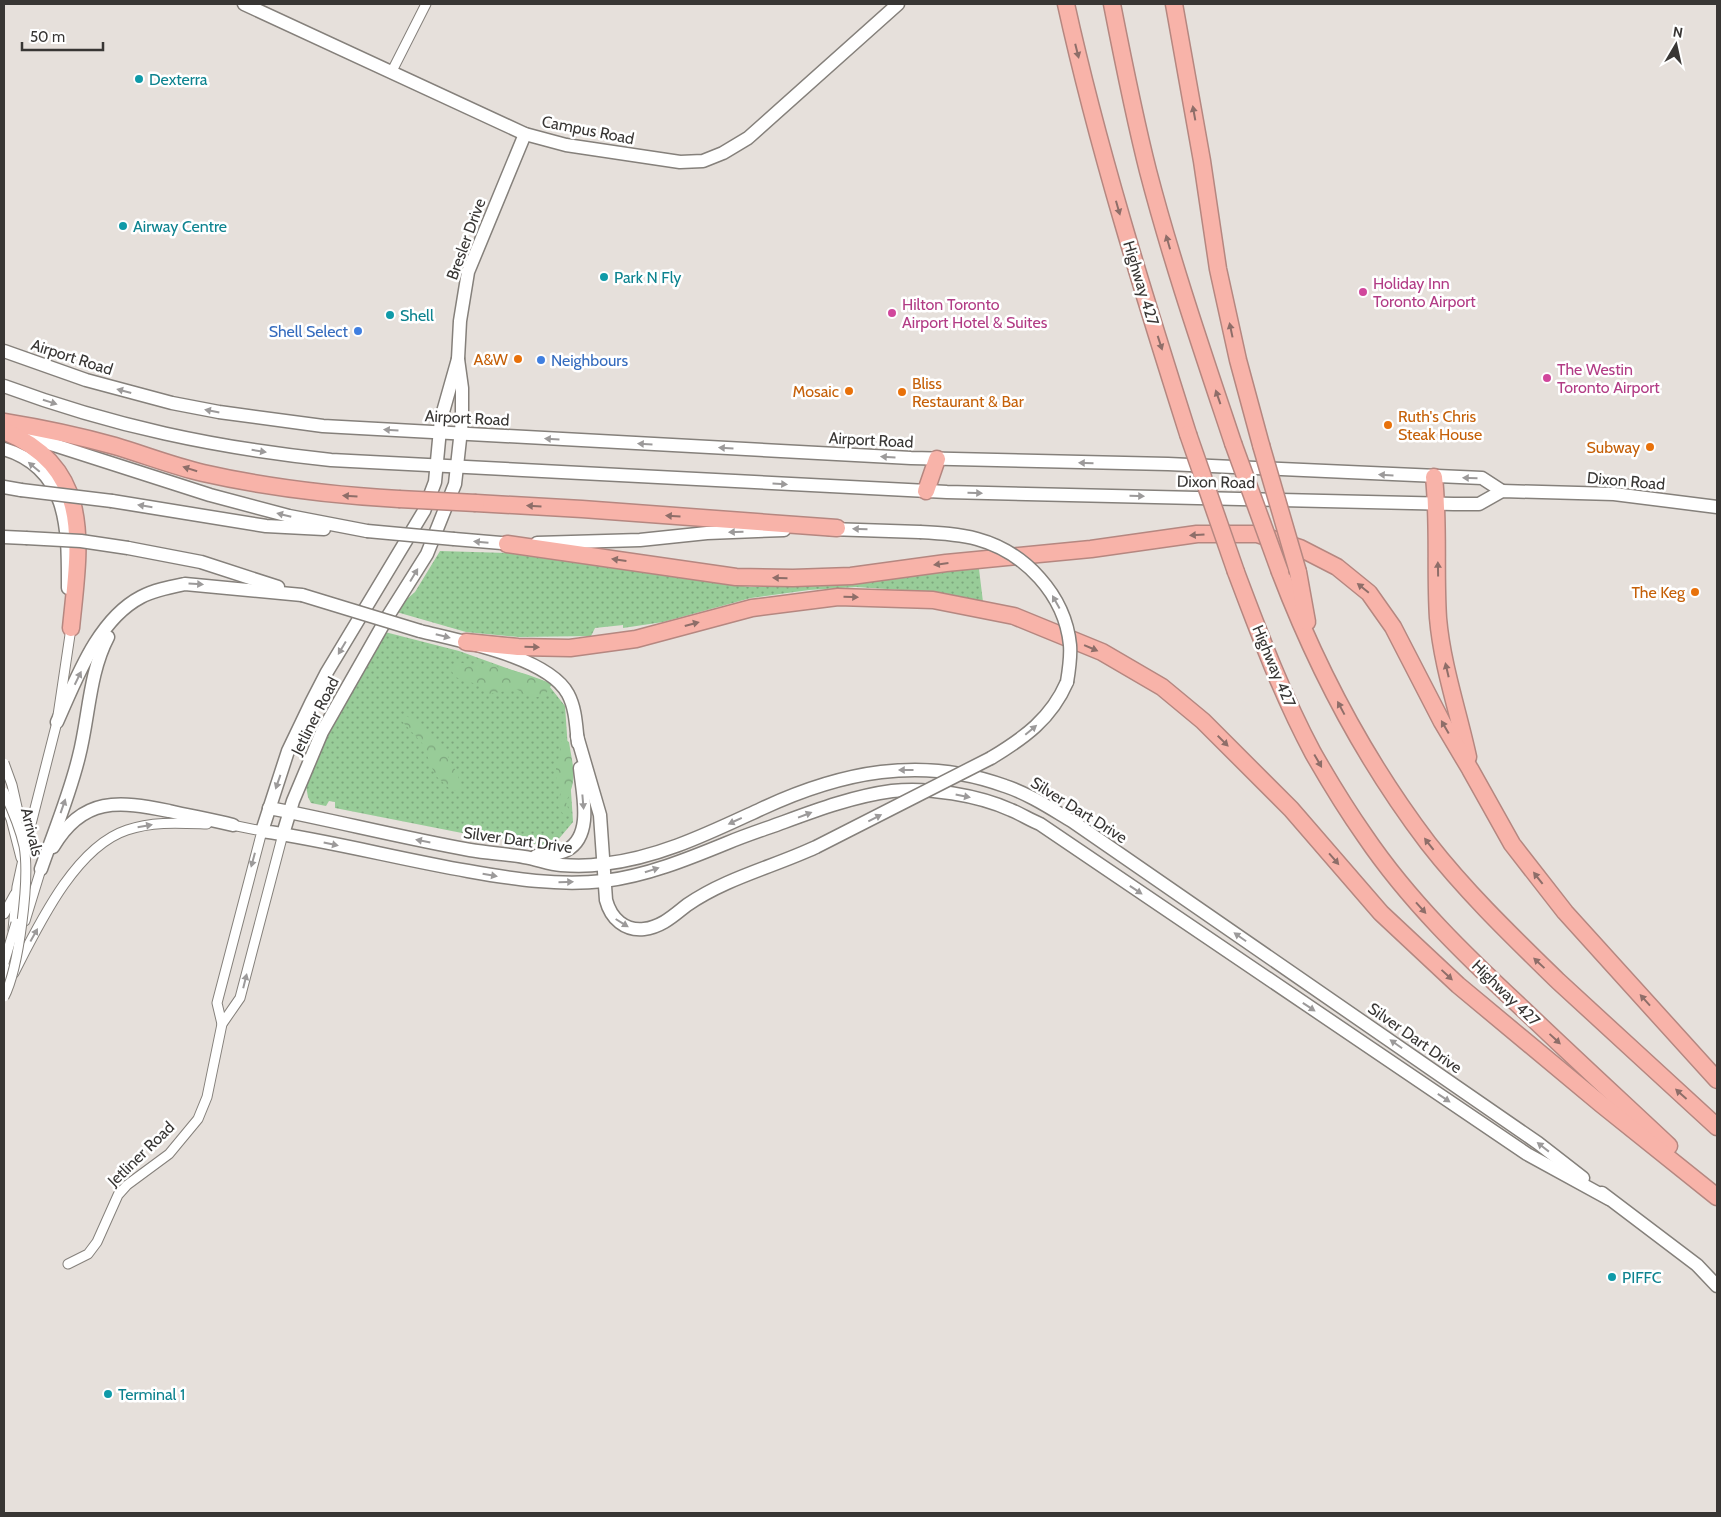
<svg xmlns="http://www.w3.org/2000/svg" width="1721" height="1517" font-family="Cabin,sans-serif">
  <style>
    .grass { fill: url(#grass-dots) }
    .forest { fill: url(#forest-crowns) }
    .lines { fill: none; stroke-linecap: round; stroke-linejoin: round }
    .street-casing { stroke: #85807b; stroke-width: 11 }
    .secondary-casing { stroke: #85807b; stroke-width: 15 }
    .highway-casing { stroke: #b58780; stroke-width: 19 }
    .street { stroke: #fff; stroke-width: 9 }
    .secondary { stroke: #fff; stroke-width: 12 }
    .highway { stroke: #f8b3a9; stroke-width: 16 }
    .street-bridge-casing { stroke: #85807b; stroke-width: 11; stroke-linecap: butt }
    .secondary-bridge-casing { stroke: #85807b; stroke-width: 15; stroke-linecap: butt }
    .highway-bridge-casing { stroke: #b58780; stroke-width: 19; stroke-linecap: butt }
    .street-bridge { stroke: #fff; stroke-width: 9 }
    .secondary-bridge { stroke: #fff; stroke-width: 12 }
    .highway-bridge { stroke: #f8b3a9; stroke-width: 16 }
    .oneway { fill: #8e6e69 }
    .oneway2 { fill: #9c9a9a }
    .culture-dot { fill: #0f9aa8; stroke: #fff; stroke-width: 2 }
    .hotel-dot { fill: #d1479c; stroke: #fff; stroke-width: 2 }
    .shop-dot { fill: #3f7fe0; stroke: #fff; stroke-width: 2 }
    .food-dot { fill: #e8710a; stroke: #fff; stroke-width: 2 }
    .labels { text-anchor: middle; dominant-baseline: central; stroke-width: 5; stroke-linejoin: round; paint-order: stroke }
    .culture-label { font-size: 16px; fill: #0d838f; stroke: #fff; text-anchor: start }
    .street-label { font-size: 16px; fill: #383634; stroke: #fff }
    .hotel-label { font-size: 16px; fill: #b23c85; stroke: #fff; text-anchor: start }
    .shop-label { font-size: 16px; fill: #366cbe; stroke: #fff; text-anchor: end }
    .food-label { font-size: 16px; fill: #c56008; stroke: #fff; text-anchor: end }
  </style>
  <defs>
    <pattern id="grass-dots" width="8" height="8" patternUnits="userSpaceOnUse" patternTransform="scale(1.25)"><rect width="8" height="8" fill="#98cc98"/><path d="M2 2h.1M6 6h.1" fill="none" stroke="#7da67d" stroke-width="1.8" stroke-linecap="round"/></pattern>
    <pattern id="forest-crowns" width="20" height="18" patternUnits="userSpaceOnUse" patternTransform="scale(1.25)"><rect width="20" height="18" fill="#98cc98"/><path d="M2 6a3 3 0 1 1 6 0M12 15a3 3 0 1 1 6 0" fill="none" stroke="#7da67d"/></pattern>
  </defs>
  <rect width="100%" height="100%" fill="#e6e0db"/>
  <g class="grass">
    <polygon points="440,551 507,553 750,587 829,586 975,568 979,569 983,602 917,591 856,587 809,590 751,598 663,622 623,628 623,625 595,628 591,636 519,637 466,632 393,611 415,592"/>
    <polygon points="381,631 459,651 546,682 565,706 572,806 573,822 557,841 542,845 462,833 335,808 335,802 329,801 326,806 311,803 308,797 306,786 316,759"/>
  </g>
  <g class="forest">
    <path d="M460 663C496 665 519 670 552 684L545 695 533 698 516 689 489 694 479 685 455 677 450 668Z"/>
    <polygon points="405,716 417,720 446,753 458,775 460,789 452,791 435,775 422,743 400,719"/>
    <path d="M564 739 569 742C573 768 578 778 566 802L570 814 565 817 556 803 562 790 556 777V765L559 757 561 742Z"/>
  </g>
  <g class="lines">
    <g class="street-casing">
      <g id="street">
        <polyline points="391,73 426,4"/>
        <polyline points="4,803 11,819 21,858"/>
        <polyline points="4,914 15,894"/>
        <polyline points="25,921 41,869"/>
        <polyline points="13,930 17,887 29,832 57,722 71,628"/>
        <path d="M14 973C38 926 75 847 127 830 153 821 180 823 207 824"/>
        <polyline points="7,980 12,946"/>
        <polyline points="222,1024 217,1003 262,831 227,824"/>
        <polyline points="68,1264 88,1254 97,1242 118,1195 127,1185 169,1154 198,1119 207,1097 222,1024 240,998 283,834"/>
      </g>
    </g>
    <g class="secondary-casing">
      <g id="secondary">
        <polyline points="244,4 525,134 566,145 680,162 703,161 723,153 748,138 898,4"/>
        <polyline points="4,351 86,380 172,403 219,412 323,426 911,458 1168,464 1482,478 1502,491"/>
        <path d="M458 359 441 419 435 482 424 511 327 672 311 703 288 751 262 831C331 841 399 859 468 871 513 879 558 886 604 881 646 876 688 859 727 843 746 835 765 829 784 822 819 809 855 796 892 791 928 787 978 795 1011 810 1021 814 1030 820 1040 824L1527 1154 1609 1199"/>
        <path d="M4 386C112 426 216 448 331 460L947 492 1454 504H1479L1502 491 1614 494 1717 507"/>
        <polyline points="23,435 210,495 289,516 367,531"/>
        <path d="M4 449C70 469 68 532 68 588"/>
        <polyline points="4,487 21,490"/>
        <polyline points="112,501 266,526 324,529"/>
        <polyline points="829,529 920,532"/>
        <polyline points="4,537 26,538"/>
        <polyline points="454,539 514,544"/>
        <polyline points="537,543 640,540 707,533 784,530"/>
        <polyline points="128,548 201,562 278,587"/>
        <path d="M420 631C460 641 548 657 568 694 576 709 576 727 578 743"/>
        <path d="M57 722C76 680 97 620 141 597 154 590 170 587 185 584L302 595"/>
        <path d="M577 736 600 815 606 900C611 919 625 931 644 929 662 927 674 915 687 905 726 878 773 867 816 847"/>
        <path d="M991 758C1024 738 1051 719 1067 682"/>
        <path d="M269 808C336 821 403 838 470 850 488 853 506 854 524 857 537 859 549 864 561 865 575 866 590 866 603 864 659 858 711 832 761 809 840 772 921 755 1005 786 1029 794 1050 808 1072 821L1538 1143 1583 1178"/>
        <polyline points="283,834 293,801 322,732 388,616 427,554 455,484 462,421 462,388 458,359 460,321 468,272 525,134"/>
        <path d="M53 847C83 796 119 801 169 811 191 816 212 820 233 825"/>
        <path d="M536 856C546 855 558 855 567 850 594 835 582 792 580 768"/>
        <path d="M41 869C54 832 70 794 79 756 89 717 89 673 108 637"/>
        <polyline points="1602,1193 1697,1265 1717,1286"/>
      </g>
    </g>
    <g class="highway-casing">
      <g id="highway">
        <path d="M1066 4C1098 149 1143 292 1188 434"/>
        <path d="M1112 4C1123 60 1134 116 1148 171 1172 263 1203 353 1233 443"/>
        <polyline points="1174,4 1202,161 1218,269 1238,360 1261,445"/>
        <path d="M4 422C41 428 79 436 115 446 145 455 173 466 203 473 269 488 331 495 399 499"/>
        <path d="M4 431C95 469 79 547 71 628"/>
        <path d="M1434 477C1439 524 1435 571 1438 618 1442 665 1458 711 1468 757"/>
        <polyline points="926,491 937,459"/>
        <polyline points="476,503 582,509 837,528"/>
        <polyline points="507,544 736,577 793,578 851,576 946,563 1091,549 1197,534 1257,534 1300,548 1337,567 1369,593 1393,627 1442,722 1470,769 1512,844 1565,912 1717,1080"/>
        <path d="M1236 572C1259 633 1282 695 1313 753 1329 781 1346 809 1365 836 1409 901 1466 956 1523 1009 1571 1055 1620 1100 1669 1146"/>
        <path d="M1280 572C1317 669 1365 760 1428 843 1467 893 1513 937 1558 981 1611 1030 1664 1078 1717 1127"/>
        <polyline points="1298,572 1307,622"/>
        <polyline points="466,642 518,647 570,648 636,639 752,608 838,597 933,600 1014,616 1102,652 1162,687 1203,721 1291,809 1381,913 1458,985 1601,1104 1717,1197"/>
      </g>
    </g>
    <use href="#street" class="street"/>
    <use href="#secondary" class="secondary"/>
    <use href="#highway" class="highway"/>
    <g class="street-bridge-casing">
      <g id="street-bridge">
        <polyline points="4,763 12,785 19,816"/>
        <path d="M4 792C12 809 20 828 24 846 30 879 19 968 4 997"/>
        <polyline points="4,963 16,923"/>
      </g>
    </g>
    <g class="secondary-bridge-casing">
      <g id="secondary-bridge">
        <polyline points="21,490 112,501"/>
        <polyline points="367,531 454,539"/>
        <path d="M920 532C940 533 959 534 977 539 1025 552 1065 595 1070 645 1071 657 1069 670 1067 682"/>
        <polyline points="26,538 81,541 128,548"/>
        <polyline points="302,595 420,631"/>
        <polyline points="816,847 991,758"/>
      </g>
    </g>
    <g class="highway-bridge-casing">
      <g id="highway-bridge">
        <polyline points="1188,434 1236,572"/>
        <polyline points="1233,443 1280,572"/>
        <polyline points="1261,445 1298,572"/>
        <polyline points="399,499 476,503"/>
      </g>
    </g>
    <use href="#street-bridge" class="street-bridge"/>
    <use href="#secondary-bridge" class="secondary-bridge"/>
    <use href="#highway-bridge" class="highway-bridge"/>
  </g>
  <defs><path id="oneway-solid" d="M-6-.8H1V-3.2L6.5 0L1 3.2V.8H-6Z" transform="scale(1.25)"/></defs>
  <g class="oneway">
    <use href="#oneway-solid" transform="translate(1077 51) rotate(76)"/>
    <use href="#oneway-solid" transform="translate(1194 113) rotate(-100)"/>
    <use href="#oneway-solid" transform="translate(1118 208) rotate(74)"/>
    <use href="#oneway-solid" transform="translate(1168 242) rotate(-106)"/>
    <use href="#oneway-solid" transform="translate(1231 330) rotate(-102)"/>
    <use href="#oneway-solid" transform="translate(1160 343) rotate(72)"/>
    <use href="#oneway-solid" transform="translate(1218 397) rotate(-109)"/>
    <use href="#oneway-solid" transform="translate(190 469) rotate(-163)"/>
    <use href="#oneway-solid" transform="translate(350 496) rotate(-176)"/>
    <use href="#oneway-solid" transform="translate(534 506) rotate(-177)"/>
    <use href="#oneway-solid" transform="translate(673 516) rotate(-176)"/>
    <use href="#oneway-solid" transform="translate(1197 535) rotate(176)"/>
    <use href="#oneway-solid" transform="translate(619 560) rotate(-172)"/>
    <use href="#oneway-solid" transform="translate(941 564) rotate(173)"/>
    <use href="#oneway-solid" transform="translate(1438 569) rotate(-91)"/>
    <use href="#oneway-solid" transform="translate(780 578) rotate(-179)"/>
    <use href="#oneway-solid" transform="translate(1363 588) rotate(-141)"/>
    <use href="#oneway-solid" transform="translate(851 597) rotate(2)"/>
    <use href="#oneway-solid" transform="translate(692 624) rotate(-15)"/>
    <use href="#oneway-solid" transform="translate(532 647) rotate(1)"/>
    <use href="#oneway-solid" transform="translate(1091 648) rotate(23)"/>
    <use href="#oneway-solid" transform="translate(1447 670) rotate(-103)"/>
    <use href="#oneway-solid" transform="translate(1341 708) rotate(-118)"/>
    <use href="#oneway-solid" transform="translate(1445 727) rotate(-120)"/>
    <use href="#oneway-solid" transform="translate(1223 741) rotate(45)"/>
    <use href="#oneway-solid" transform="translate(1318 761) rotate(60)"/>
    <use href="#oneway-solid" transform="translate(1429 844) rotate(-128)"/>
    <use href="#oneway-solid" transform="translate(1334 859) rotate(49)"/>
    <use href="#oneway-solid" transform="translate(1538 878) rotate(-128)"/>
    <use href="#oneway-solid" transform="translate(1421 908) rotate(48)"/>
    <use href="#oneway-solid" transform="translate(1539 963) rotate(-137)"/>
    <use href="#oneway-solid" transform="translate(1447 975) rotate(43)"/>
    <use href="#oneway-solid" transform="translate(1645 1000) rotate(-132)"/>
    <use href="#oneway-solid" transform="translate(1555 1039) rotate(43)"/>
    <use href="#oneway-solid" transform="translate(1681 1094) rotate(-138)"/>
  </g>
  <g class="oneway2">
    <use href="#oneway-solid" transform="translate(124 391) rotate(-165)"/>
    <use href="#oneway-solid" transform="translate(50 402) rotate(18)"/>
    <use href="#oneway-solid" transform="translate(212 411) rotate(-169)"/>
    <use href="#oneway-solid" transform="translate(391 430) rotate(-176)"/>
    <use href="#oneway-solid" transform="translate(552 439) rotate(-177)"/>
    <use href="#oneway-solid" transform="translate(645 444) rotate(-177)"/>
    <use href="#oneway-solid" transform="translate(726 448) rotate(-177)"/>
    <use href="#oneway-solid" transform="translate(259 451) rotate(9)"/>
    <use href="#oneway-solid" transform="translate(888 457) rotate(-177)"/>
    <use href="#oneway-solid" transform="translate(1086 463) rotate(-179)"/>
    <use href="#oneway-solid" transform="translate(34 467) rotate(-140)"/>
    <use href="#oneway-solid" transform="translate(1386 475) rotate(-177)"/>
    <use href="#oneway-solid" transform="translate(1470 478) rotate(-179)"/>
    <use href="#oneway-solid" transform="translate(780 484) rotate(3)"/>
    <use href="#oneway-solid" transform="translate(975 493) rotate(1)"/>
    <use href="#oneway-solid" transform="translate(1137 496) rotate(1)"/>
    <use href="#oneway-solid" transform="translate(145 506) rotate(-171)"/>
    <use href="#oneway-solid" transform="translate(284 515) rotate(-166)"/>
    <use href="#oneway-solid" transform="translate(860 529) rotate(-178)"/>
    <use href="#oneway-solid" transform="translate(736 532) rotate(178)"/>
    <use href="#oneway-solid" transform="translate(481 542) rotate(-175)"/>
    <use href="#oneway-solid" transform="translate(414 575) rotate(-59)"/>
    <use href="#oneway-solid" transform="translate(196 584) rotate(3)"/>
    <use href="#oneway-solid" transform="translate(1056 602) rotate(-119)"/>
    <use href="#oneway-solid" transform="translate(443 636) rotate(14)"/>
    <use href="#oneway-solid" transform="translate(342 648) rotate(121)"/>
    <use href="#oneway-solid" transform="translate(78 678) rotate(-64)"/>
    <use href="#oneway-solid" transform="translate(1031 730) rotate(-40)"/>
    <use href="#oneway-solid" transform="translate(906 770) rotate(180)"/>
    <use href="#oneway-solid" transform="translate(278 782) rotate(109)"/>
    <use href="#oneway-solid" transform="translate(963 796) rotate(11)"/>
    <use href="#oneway-solid" transform="translate(583 802) rotate(85)"/>
    <use href="#oneway-solid" transform="translate(63 806) rotate(-71)"/>
    <use href="#oneway-solid" transform="translate(805 815) rotate(-21)"/>
    <use href="#oneway-solid" transform="translate(875 818) rotate(-27)"/>
    <use href="#oneway-solid" transform="translate(735 821) rotate(155)"/>
    <use href="#oneway-solid" transform="translate(145 826) rotate(-10)"/>
    <use href="#oneway-solid" transform="translate(423 841) rotate(-169)"/>
    <use href="#oneway-solid" transform="translate(331 844) rotate(12)"/>
    <use href="#oneway-solid" transform="translate(253 860) rotate(105)"/>
    <use href="#oneway-solid" transform="translate(652 870) rotate(-18)"/>
    <use href="#oneway-solid" transform="translate(490 875) rotate(10)"/>
    <use href="#oneway-solid" transform="translate(566 882) rotate(-1)"/>
    <use href="#oneway-solid" transform="translate(1136 890) rotate(34)"/>
    <use href="#oneway-solid" transform="translate(622 923) rotate(32)"/>
    <use href="#oneway-solid" transform="translate(34 935) rotate(-61)"/>
    <use href="#oneway-solid" transform="translate(1240 937) rotate(-145)"/>
    <use href="#oneway-solid" transform="translate(245 981) rotate(-76)"/>
    <use href="#oneway-solid" transform="translate(1309 1007) rotate(34)"/>
    <use href="#oneway-solid" transform="translate(1396 1044) rotate(-145)"/>
    <use href="#oneway-solid" transform="translate(1444 1098) rotate(34)"/>
    <use href="#oneway-solid" transform="translate(1543 1147) rotate(-142)"/>
  </g>
  <g class="culture-dot">
    <circle cx="139" cy="79" r="5"/>
    <circle cx="123" cy="226" r="5"/>
    <circle cx="604" cy="277" r="5"/>
    <circle cx="390" cy="315" r="5"/>
    <circle cx="1612" cy="1277" r="5"/>
    <circle cx="108" cy="1394" r="5"/>
  </g>
  <g class="hotel-dot">
    <circle cx="1363" cy="292" r="5"/>
    <circle cx="892" cy="313" r="5"/>
    <circle cx="1547" cy="378" r="5"/>
  </g>
  <g class="shop-dot">
    <circle cx="358" cy="331" r="5"/>
    <circle cx="541" cy="360" r="5"/>
  </g>
  <g class="food-dot">
    <circle cx="518" cy="359" r="5"/>
    <circle cx="849" cy="391" r="5"/>
    <circle cx="902" cy="392" r="5"/>
    <circle cx="1388" cy="425" r="5"/>
    <circle cx="1650" cy="447" r="5"/>
    <circle cx="1695" cy="592" r="5"/>
  </g>
  <g class="labels">
    <g class="culture-label">
      <text x="149" y="79">Dexterra</text>
      <text x="133" y="226">Airway Centre</text>
      <text x="614" y="277">Park N Fly</text>
      <text x="400" y="315">Shell</text>
      <text x="1622" y="1277">PIFFC</text>
      <text x="118" y="1394">Terminal 1</text>
    </g>
    <g class="street-label">
      <text transform="translate(588 130) rotate(11)">Campus Road</text>
      <text transform="translate(466 239) rotate(-70)">Bresler Drive</text>
      <text transform="translate(1141 283) rotate(73)">Highway 427</text>
      <text transform="translate(72 357) rotate(18)">Airport Road</text>
      <text transform="translate(467 418) rotate(3)">Airport Road</text>
      <text transform="translate(871 440) rotate(3)">Airport Road</text>
      <text transform="translate(1626 481) rotate(5)">Dixon Road</text>
      <text transform="translate(1216 482) rotate(1)">Dixon Road</text>
      <text transform="translate(1274 666) rotate(67)">Highway 427</text>
      <text transform="translate(315 716) rotate(-63)">Jetliner Road</text>
      <text transform="translate(1079 810) rotate(32)">Silver Dart Drive</text>
      <text transform="translate(32 832) rotate(76)">Arrivals</text>
      <text transform="translate(518 840) rotate(8)">Silver Dart Drive</text>
      <text transform="translate(1506 993) rotate(44)">Highway 427</text>
      <text transform="translate(1415 1038) rotate(35)">Silver Dart Drive</text>
      <text transform="translate(141 1154) rotate(-44)">Jetliner Road</text>
    </g>
    <g class="hotel-label">
      <text x="1373" y="283">Holiday Inn<tspan x="1373" dy="18">Toronto Airport</tspan></text>
      <text x="902" y="304">Hilton Toronto<tspan x="902" dy="18">Airport Hotel &amp; Suites</tspan></text>
      <text x="1557" y="369">The Westin<tspan x="1557" dy="18">Toronto Airport</tspan></text>
    </g>
    <g class="shop-label">
      <text x="348" y="331">Shell Select</text>
      <text x="551" y="360" text-anchor="start">Neighbours</text>
    </g>
    <g class="food-label">
      <text x="508" y="359">A&amp;W</text>
      <text x="912" y="383" text-anchor="start">Bliss<tspan x="912" dy="18">Restaurant &amp; Bar</tspan></text>
      <text x="839" y="391">Mosaic</text>
      <text x="1398" y="416" text-anchor="start">Ruth's Chris<tspan x="1398" dy="18">Steak House</tspan></text>
      <text x="1640" y="447">Subway</text>
      <text x="1685" y="592">The Keg</text>
    </g>
  </g>
  <rect width="1721" height="1517" fill="none" stroke="#383634" stroke-width="10"/>
  <g transform="translate(1676 45) rotate(9)" stroke="#ffffff" stroke-width="4" paint-order="stroke">
  <path d="M0-4L9 19L0 12L-9 19Z" fill="#383634"/>
  <text y="-8" font-size="14" font-weight="bold" text-anchor="middle" fill="#383634">N</text>
  </g>
  <path d="M22 42v8h81v-8" fill="none" stroke="#383634" stroke-width="2.5"/>
  <text x="30" y="42" font-size="15" fill="#383634" stroke="#ffffff" stroke-width="4" paint-order="stroke">50 m</text>
</svg>
